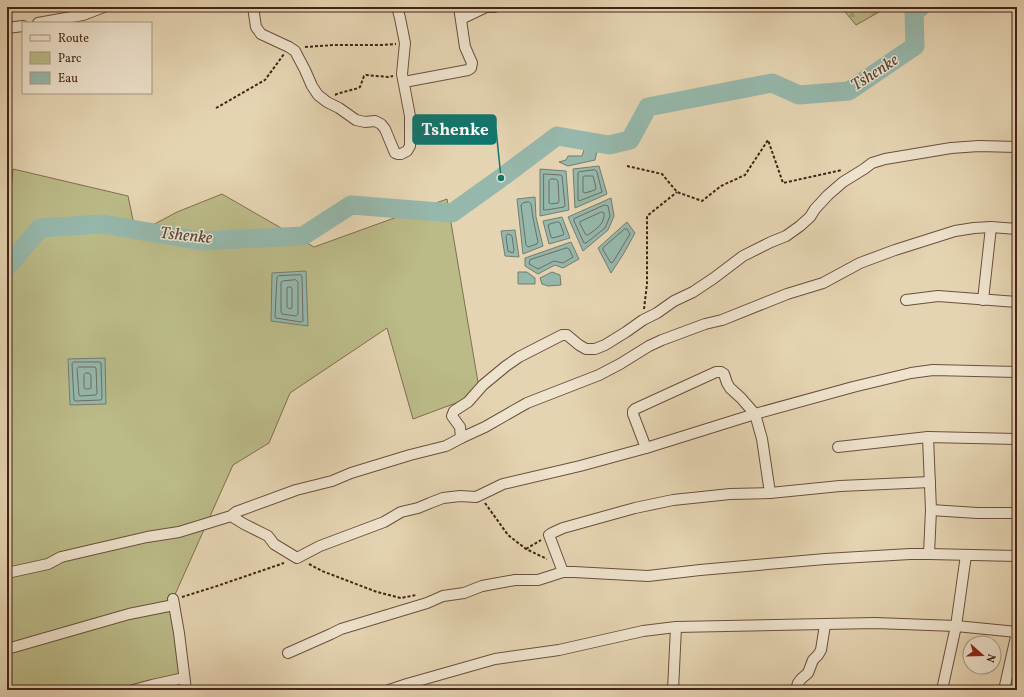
<svg xmlns="http://www.w3.org/2000/svg" width="1024" height="697" font-family="Vollkorn,serif">
  <style>
    .green { fill: #bb8; stroke: #806f50 }
    .forest { fill: url(#forest-firs); stroke: #806f50 }
    .water { fill: #96b8ac; stroke: #757c70 }
    .lines { fill: none; stroke-linecap: round; stroke-linejoin: round }
    .shore { stroke: #6d6e62; stroke-width: 1 }
    .river { stroke: #96b8ac; stroke-width: 19 }
    .street-casing { stroke: #6c4f3e; stroke-width: 12 }
    .path { stroke: #442317; stroke-width: 2; stroke-dasharray: 3 2; stroke-linecap: butt }
    .street { stroke: #eee3cd; stroke-width: 10 }
    .labels { text-anchor: middle; dominant-baseline: central; stroke-width: 3; stroke-linejoin: round; paint-order: stroke }
    .water-label { font-size: 17px; font-style: italic; fill: #58483c; stroke: #eee3cd }
    .leader { fill: none; stroke: #0f766e; stroke-width: 1.5 }
    .callout-dot { fill: #0f766e; stroke: #eee3cd; stroke-width: 1.5 }
    .callout { fill: #0f766e; stroke: #0f766e; stroke-width: 1.5 }
    .callout-label { font-size: 17px; text-anchor: middle; font-weight: bold; fill: #fff }
  </style>
  <defs>
    <pattern id="forest-firs" width="22" height="20" patternUnits="userSpaceOnUse"><rect width="22" height="20" fill="#bb8"/><path d="M5 1l3.5 6h-7zM16 11l3.5 6h-7z" fill="#a2a075"/></pattern>
  </defs>
  <rect width="100%" height="100%" fill="#e5d4b2"/>
  <filter id="stains"><feTurbulence type="fractalNoise" baseFrequency=".005" numOctaves="4"/><feColorMatrix values="0 0 0 0 .2 0 0 0 0 .09 0 0 0 0 .02 0 0 0 .5 -.17"/></filter>
  <radialGradient id="worn" r=".72"><stop offset=".6" stop-color="#630" stop-opacity="0"/><stop offset="1" stop-color="#630" stop-opacity=".3"/></radialGradient>
  <polygon class="green" points="13,169 128,196 136,234 177,212 222,194 314,247 447,199 480,394 413,419 387,328 290,393 269,443 233,465 173,599 186,690 7,690 7,228"/>
  <polygon class="forest" points="841,7 888,7 856,25"/>
  <g class="water">
    <polygon points="585,147 597,151 595,160 568,166 559,162 566,160 568,156 582,156"/>
    <polygon points="599,166 607,194 575,208 573,169"/>
    <polygon points="540,169 566,171 569,210 540,216"/>
    <polygon points="535,197 536,217 543,246 523,254 517,199"/>
    <polygon points="611,198 614,216 608,230 583,251 568,217"/>
    <polygon points="562,217 570,238 549,244 543,221"/>
    <polygon points="627,222 635,233 624,253 611,273 598,248"/>
    <polygon points="515,230 519,257 505,256 501,231"/>
    <polygon points="571,242 579,259 563,268 555,265 538,274 525,266 525,258"/>
    <polygon points="306,271 308,326 271,321 272,273"/>
    <polygon points="518,272 527,272 535,278 535,284 518,284"/>
    <polygon points="552,272 560,275 561,285 548,286 542,284 540,278"/>
    <polygon points="105,358 106,404 70,405 68,359"/>
  </g>
  <g class="lines">
    <g class="shore">
      <polygon points="595,170 597,172 602,192 579,201 578,199 578,173 579,172"/>
      <polygon points="544,174 561,175 562,176 565,205 564,207 546,210 544,210"/>
      <polygon points="584,176 593,176 596,188 595,190 585,193 583,192 583,178"/>
      <polygon points="551,179 556,179 558,181 559,201 558,203 551,204 549,203 549,181"/>
      <polygon points="529,202 531,204 533,218 538,242 537,244 528,247 526,245 521,205 523,203"/>
      <polygon points="605,205 608,206 610,216 605,228 586,243 584,243 574,221 574,219"/>
      <path d="M602 212 604 213C605 224 596 229 588 235H586L580 224V222Z"/>
      <polygon points="558,222 560,223 564,234 563,235 553,238 551,237 548,225 550,224"/>
      <polygon points="625,229 627,229 630,234 613,262 611,263 603,250 603,248"/>
      <polygon points="508,234 511,235 512,236 514,250 513,253 510,252 508,251 506,237"/>
      <polygon points="567,248 569,249 573,257 563,263 554,261 538,269 529,264 530,260"/>
      <polygon points="301,275 302,277 303,321 301,322 276,318 275,316 277,277 278,276"/>
      <polygon points="296,280 298,282 298,314 296,316 282,314 281,312 281,282 283,281"/>
      <polygon points="288,287 290,287 292,288 292,307 291,309 288,308 287,307 287,289"/>
      <polygon points="74,362 99,362 101,363 102,398 101,400 76,401 74,400 72,364"/>
      <polygon points="79,367 95,367 96,368 97,393 96,395 80,396 79,395 77,369"/>
      <polygon points="86,373 89,373 91,375 91,388 89,389 86,389 84,388 84,375"/>
    </g>
    <polyline class="river" points="7,267 40,228 102,224 202,241 303,236 351,205 452,213 501,178 557,136 609,145 630,140 648,107 772,83 799,95 849,91 915,46 914,12 921,7"/>
    <g class="street-casing">
      <g id="street">
        <polyline points="253,7 256,27 261,34 289,47 295,51 305,70 312,86 318,95 327,102 339,108 356,120 365,122 375,121 381,124 385,129 395,153 398,154 401,154 407,151 410,146 410,116 402,74 405,43 400,18 397,7"/>
        <polyline points="461,19 486,7 495,7"/>
        <polyline points="38,23 83,15 104,7"/>
        <polyline points="7,28 23,26"/>
        <polyline points="404,82 468,70 471,68 472,63 465,47 459,7"/>
        <polyline points="906,300 938,296 1017,302"/>
        <polyline points="983,300 991,227"/>
        <polyline points="461,438 460,427 452,416 454,411 468,402 483,385 506,366 519,357 562,335 567,335 579,345 586,349 595,349 605,345 626,332 643,320 657,313 674,301 693,292 714,278 743,256 771,242 786,236 800,226 810,217 815,209 828,195 843,182 864,169 872,163 885,159 951,148 979,146 1017,147"/>
        <polyline points="838,447 928,437"/>
        <polyline points="646,448 633,414 633,411 635,409 716,372 721,372 724,374 727,383 730,388 741,398 755,414 762,439 770,493"/>
        <polyline points="930,482 840,486 770,493 730,494 673,500 635,508 563,528 552,533 549,535 563,572 574,572 648,576 700,570 825,559 910,554 929,554 1017,556"/>
        <polyline points="931,510 977,513 1017,513"/>
        <polyline points="231,516 244,524 268,536 274,544 297,558 320,546 384,522 401,512 418,508 430,503 443,498 460,496 476,497 503,484 580,466 646,448 755,414 853,387 911,373 933,370 1017,372"/>
        <polyline points="929,554 931,510 928,437 1017,439"/>
        <polyline points="7,573 48,564 61,557 147,537 179,532 231,516 236,512 296,490 332,481 351,473 410,455 446,446 461,438 485,427 527,403 599,375 620,364 649,346 662,340 705,324 722,320 787,294 823,283 860,263 895,250 955,231 974,228 991,227 1017,229"/>
        <polyline points="173,599 179,633 186,690"/>
        <polyline points="7,649 129,614 174,605"/>
        <polyline points="288,653 331,634 341,629 427,603 443,596 464,593 482,586 515,580 538,580 563,572"/>
        <polyline points="133,690 152,685 184,678"/>
        <polyline points="389,690 407,684 495,659 559,650 643,631 676,627 875,623 956,626 1017,632"/>
        <polyline points="673,690 676,627"/>
        <polyline points="796,690 798,683 801,679 808,673 813,660 818,655 821,650 825,625"/>
        <polyline points="942,690 956,626 966,555"/>
        <polyline points="1004,690 1017,632"/>
      </g>
    </g>
    <g class="path">
      <polyline points="305,47 334,45 383,45 396,44"/>
      <path d="M335 95C343 91 352 91 360 87L364 76 366 75 388 77 393 76"/>
      <polyline points="216,108 265,80 284,54"/>
      <polyline points="627,166 662,174 677,192 702,201 721,186 745,175 768,140 783,183 842,170"/>
      <polyline points="644,309 647,284 647,216 677,192"/>
      <polyline points="485,503 508,535 526,549 547,559"/>
      <polyline points="526,549 541,540"/>
      <polyline points="309,564 322,571 377,592 401,598 416,595"/>
      <polyline points="182,597 217,586 284,563"/>
    </g>
    <use href="#street" class="street"/>
  </g>
  <g class="labels">
    <g class="water-label">
      <text transform="translate(875 73) rotate(-33)">Tshenke</text>
      <text transform="translate(186 236) rotate(6)">Tshenke</text>
    </g>
  </g>
  <path class="leader" d="M501 178L496 129"/>
  <circle class="callout-dot" cx="501" cy="178" r="4"/>
  <rect class="callout" x="413" y="115" width="83" height="29" rx="4"/>
  <g class="callout-label">
    <text x="455" y="135">Tshenke</text>
  </g>
  <rect width="1024" height="697" fill="none" stroke="#e5d4b2" stroke-width="24"/>
  <rect x="8" y="8" width="1008" height="681" fill="none" stroke="#442317" stroke-width="2"/>
  <rect x="12" y="12" width="1000" height="673" fill="none" stroke="#442317"/>
  <rect x="22" y="22" width="130" height="72" fill="#eee3cd" stroke="#aa9684"/>
  <rect x="30" y="35" width="20" height="6" fill="#eee3cd" stroke="#aa9684"/>
  <text x="58" y="42" font-size="12" fill="#442317">Route</text>
  <rect x="30" y="52" width="20" height="12" fill="#bbbb88" stroke="#aa9684"/>
  <text x="58" y="62" font-size="12" fill="#442317">Parc</text>
  <rect x="30" y="72" width="20" height="12" fill="#96b8ac" stroke="#aa9684"/>
  <text x="58" y="82" font-size="12" fill="#442317">Eau</text>
  <g transform="translate(982 655) rotate(110)"><circle r="19" fill="#eee3cd" stroke="#aa9684"/>
  <path d="M0-3L7 15L0 10L-7 15Z" fill="#8f2418"/>
  <text y="-6" font-size="11" font-weight="bold" text-anchor="middle" fill="#442317">N</text>
  </g>
  <rect width="100%" height="100%" filter="url(#stains)"/>
  <rect width="100%" height="100%" fill="url(#worn)"/>
</svg>
